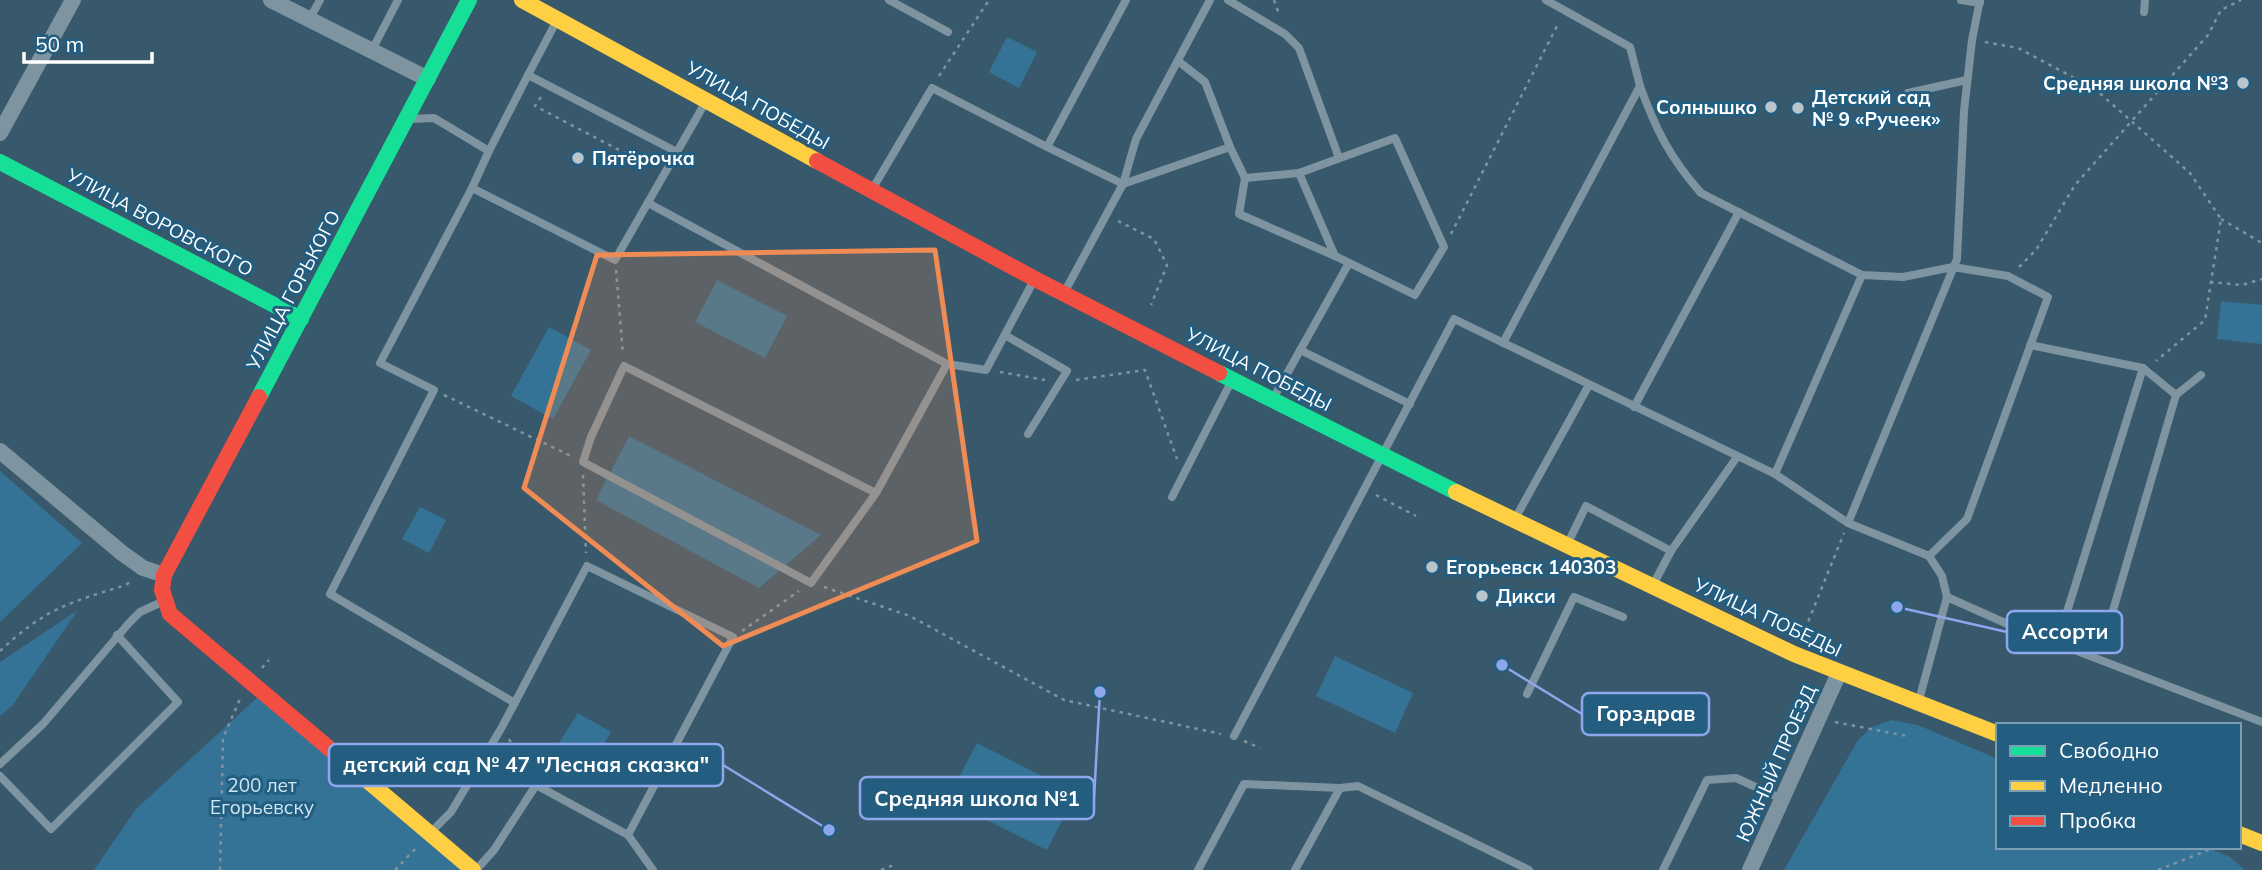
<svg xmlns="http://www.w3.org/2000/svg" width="2262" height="870" font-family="Mulish,sans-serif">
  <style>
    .green { fill: #347395 }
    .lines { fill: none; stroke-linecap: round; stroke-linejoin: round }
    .path { stroke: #7e94a1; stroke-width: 2.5; stroke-dasharray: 3.5 5; stroke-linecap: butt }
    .lane { stroke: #7e94a1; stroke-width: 8 }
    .street { stroke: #7e94a1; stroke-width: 16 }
    .fast { stroke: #16e098; stroke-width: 16 }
    .slow { stroke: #ffcf43; stroke-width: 16 }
    .jam { stroke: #f24e42; stroke-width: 16 }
    .marked { fill: #ef8b55; fill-opacity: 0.2; stroke: #ef8b55; stroke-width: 5; stroke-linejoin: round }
    .poi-dot { fill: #b9c5cb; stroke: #235e80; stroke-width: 2.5 }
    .labels { text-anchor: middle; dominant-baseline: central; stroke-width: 6; stroke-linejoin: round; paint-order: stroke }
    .poi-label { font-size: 19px; font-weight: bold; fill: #fff; stroke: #235e80; text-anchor: start }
    .street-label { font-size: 19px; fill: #fff; stroke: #235e80 }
    .park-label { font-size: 19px; fill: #cde7f5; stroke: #235e80 }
    .leader { fill: none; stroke: #8ea6ec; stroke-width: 2.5 }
    .callout-dot { fill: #8ea6ec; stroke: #235e80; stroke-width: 2.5 }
    .callout { fill: #235e80; stroke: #8ea6ec; stroke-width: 2.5 }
    .callout-label { font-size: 21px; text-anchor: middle; font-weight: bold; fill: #fff }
  </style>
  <rect width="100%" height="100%" fill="#38586b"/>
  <g class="green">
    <polygon points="1007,37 1037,52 1019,88 989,72"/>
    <polygon points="717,280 787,316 765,358 695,322"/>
    <polygon points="2221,301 2262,305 2262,344 2217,339"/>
    <polygon points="549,327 591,350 553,419 511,396"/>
    <polygon points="629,436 821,535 759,588 596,500"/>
    <polygon points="0,471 82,543 0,622"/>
    <polygon points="420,507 446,520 429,553 402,539"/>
    <polygon points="78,610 12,706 0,716 0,662"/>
    <polygon points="1335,656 1413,693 1395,733 1316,696"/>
    <polygon points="259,696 466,870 94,870 136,809"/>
    <polygon points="578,713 611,732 591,766 557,746"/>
    <polygon points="1891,720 1918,725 1998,759 1998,847 2206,847 2230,857 2245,870 1784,870 1858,740 1872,727"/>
    <polygon points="977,743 1076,793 1047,850 947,800"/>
  </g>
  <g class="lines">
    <g class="path">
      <polyline points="1274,0 1279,14"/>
      <polyline points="1985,42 2018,48 2095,89 2190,173 2221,219 2205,320 2156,361"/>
      <polyline points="939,76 989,0"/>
      <polyline points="541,97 535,106 640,161 646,151"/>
      <polyline points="2221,219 2262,243"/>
      <polyline points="1118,221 1154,239 1167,265 1151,305"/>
      <polyline points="1451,234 1559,22"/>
      <polyline points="2019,267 2036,250 2075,185 2208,35 2221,10 2241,0"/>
      <polyline points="616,270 623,354"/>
      <polyline points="2210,282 2242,285 2262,279"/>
      <polyline points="1000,372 1045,380"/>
      <polyline points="1076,380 1145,370 1177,459"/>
      <polyline points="444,395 573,457"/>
      <polyline points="583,475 586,553"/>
      <polyline points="1376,495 1416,516"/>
      <polyline points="824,587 910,616 1064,700 1221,734"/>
      <polyline points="742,631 799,591"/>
      <polyline points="1802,637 1844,533"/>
      <path d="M0 651C46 608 68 603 126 585L131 581"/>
      <polyline points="262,668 269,660"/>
      <polyline points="1835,722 1907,736"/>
      <polyline points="509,739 530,776"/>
      <polyline points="1244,741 1260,748"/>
      <polyline points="220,870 223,738 240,699"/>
      <polyline points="395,870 417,847"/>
      <polyline points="881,870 891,866 893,870"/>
      <polyline points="2158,870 2216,847"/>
    </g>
    <g class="lane">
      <polyline points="889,0 948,32"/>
      <polyline points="1228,0 1285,34 1299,48 1339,158"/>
      <polyline points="1961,0 1980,3"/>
      <polyline points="2144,12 2145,0"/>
      <polyline points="309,20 320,0"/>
      <polyline points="371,52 398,0"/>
      <polyline points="1178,61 1205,82 1230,147"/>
      <polyline points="528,75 556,22"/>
      <path d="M1640 86C1656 130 1670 158 1701 193L1862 275 1903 277 1953 267 2008 276 2048 297 1967 519 1929 556"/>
      <polyline points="1908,93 1967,80"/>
      <polyline points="410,119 434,118 489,151 472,188 615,260 705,103"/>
      <polyline points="1047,147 1123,184 1230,147 1245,178 1239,214 1335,256 1299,173"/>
      <polyline points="489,151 528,75 677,152"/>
      <polyline points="1245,178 1299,173 1395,138 1444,247 1415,295 1335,256"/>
      <polyline points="472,188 380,363 434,390 330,594 515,703"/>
      <polyline points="873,188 932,88 1047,147 1126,0"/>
      <polyline points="648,203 947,364"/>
      <polyline points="1065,291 1123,184 1136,139 1210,0"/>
      <polyline points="1005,335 1067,371 1028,434"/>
      <polyline points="1503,343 1640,86 1630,47 1546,0"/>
      <polyline points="2030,345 2143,368"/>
      <polyline points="1300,350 1410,404"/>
      <polyline points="1274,397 1349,263"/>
      <polyline points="1634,407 1739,212"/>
      <polyline points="1775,474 1862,275"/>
      <polyline points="876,493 624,366 591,437 583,462 811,583 876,493 947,364 986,370 1033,282"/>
      <polyline points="1172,497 1231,382"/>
      <polyline points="1516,517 1589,385"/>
      <polyline points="1848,523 1957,259 1964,111 1972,40 1980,0"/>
      <polyline points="1568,543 1586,506 1671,551"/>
      <polyline points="1654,583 1671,551 1737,457"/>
      <polyline points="1947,597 2012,626 2262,722"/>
      <polyline points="2066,615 2143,368 2176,395"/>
      <polyline points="2053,642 2066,615 2107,631 2176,395 2201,375"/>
      <polyline points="1527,694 1574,597 1623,617"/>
      <polyline points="1234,736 1454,319 1775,474 1848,523 1929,556 1942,576 1947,597 1919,700"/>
      <polyline points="0,764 43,724 129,623 140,612 164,601"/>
      <polyline points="0,776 51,829 178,702 117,635"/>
      <polyline points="1340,788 1358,786 1529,870"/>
      <polyline points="432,831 451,812 502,727 587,566 733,637 628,835"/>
      <polyline points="476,870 494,850 536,785 628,835 653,870"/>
      <polyline points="1198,870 1244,784 1340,788 1295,870"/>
      <polyline points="1663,870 1707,780 1736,778 1782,799"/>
    </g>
    <g class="street">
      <polyline points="271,0 428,79"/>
      <polyline points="0,133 73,0"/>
      <polyline points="0,451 122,553 143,568 164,575"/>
      <polyline points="1750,870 1839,673"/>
    </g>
    <g class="fast">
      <polyline points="0,162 301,319"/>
      <polyline points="1219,373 1456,492"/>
      <polyline points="259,397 469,0"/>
    </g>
    <g class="slow">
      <polyline points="522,0 817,161"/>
      <polyline points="1456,492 1794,654 1998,734"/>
      <polyline points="343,760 473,870"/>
      <polyline points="2239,834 2262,843"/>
    </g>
    <g class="jam">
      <polyline points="817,161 1035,279 1219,373"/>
      <polyline points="259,397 164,575 162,590 170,614 343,760"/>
    </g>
  </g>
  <path class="marked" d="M935 250 977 541 723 646 524 488 597 255Z"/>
  <g class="poi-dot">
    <circle cx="2243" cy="83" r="7"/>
    <circle cx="1771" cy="107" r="7"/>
    <circle cx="1798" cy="108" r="7"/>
    <circle cx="578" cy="158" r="7"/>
    <circle cx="1432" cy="567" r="7"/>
    <circle cx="1482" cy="596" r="7"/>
  </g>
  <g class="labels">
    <g class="poi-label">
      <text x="2229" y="83" text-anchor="end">Средняя школа №3</text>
      <text x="1812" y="97">Детский сад<tspan x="1812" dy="22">№ 9 «Ручеек»</tspan></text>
      <text x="1757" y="107" text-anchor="end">Солнышко</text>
      <text x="592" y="158">Пятёрочка</text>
      <text x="1446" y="567">Егорьевск 140303</text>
      <text x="1496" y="596">Дикси</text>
    </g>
    <g class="street-label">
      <text transform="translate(758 105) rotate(29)">УЛИЦА ПОБЕДЫ</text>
      <text transform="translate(160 222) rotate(28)">УЛИЦА ВОРОВСКОГО</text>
      <text transform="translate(293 290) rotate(-62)">УЛИЦА ГОРЬКОГО</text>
      <text transform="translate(1259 369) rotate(27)">УЛИЦА ПОБЕДЫ</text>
      <text transform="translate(1768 617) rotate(25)">УЛИЦА ПОБЕДЫ</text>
      <text transform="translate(1776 763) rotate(-66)">ЮЖНЫЙ ПРОЕЗД</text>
    </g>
    <g class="park-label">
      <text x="262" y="785">200 лет<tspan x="262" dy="22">Егорьевску</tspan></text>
    </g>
  </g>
  <path class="leader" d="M1897 607L2007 632M1502 665L1582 714M829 830L723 765M1100 692L1094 798"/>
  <g class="callout-dot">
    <circle cx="1897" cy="607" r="7"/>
    <circle cx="1502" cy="665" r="7"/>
    <circle cx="829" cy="830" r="7"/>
    <circle cx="1100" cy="692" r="7"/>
  </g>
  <g class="callout">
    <rect x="2007" y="611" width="115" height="42" rx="7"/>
    <rect x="1582" y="693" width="127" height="42" rx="7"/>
    <rect x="329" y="744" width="394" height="42" rx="7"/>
    <rect x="860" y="777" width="234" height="42" rx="7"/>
  </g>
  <g class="callout-label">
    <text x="2065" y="639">Ассорти</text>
    <text x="1646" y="721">Горздрав</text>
    <text x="526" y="772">детский сад № 47 "Лесная сказка"</text>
    <text x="977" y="806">Средняя школа №1</text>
  </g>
  <rect x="1996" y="723" width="245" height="126" fill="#235e80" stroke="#7b9eb3" stroke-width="2"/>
  <rect x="2010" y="746" width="35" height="10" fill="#16e098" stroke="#7b9eb3" stroke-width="2"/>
  <text x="2059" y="758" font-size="21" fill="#ffffff">Свободно</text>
  <rect x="2010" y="781" width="35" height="10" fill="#ffcf43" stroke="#7b9eb3" stroke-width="2"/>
  <text x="2059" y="793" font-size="21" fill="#ffffff">Медленно</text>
  <rect x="2010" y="816" width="35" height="10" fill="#f24e42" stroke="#7b9eb3" stroke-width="2"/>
  <text x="2059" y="828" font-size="21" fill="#ffffff">Пробка</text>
  <path d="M24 52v10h128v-10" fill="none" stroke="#ffffff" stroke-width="3.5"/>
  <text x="35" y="52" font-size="21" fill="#ffffff" stroke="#235e80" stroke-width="5" paint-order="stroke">50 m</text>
</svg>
